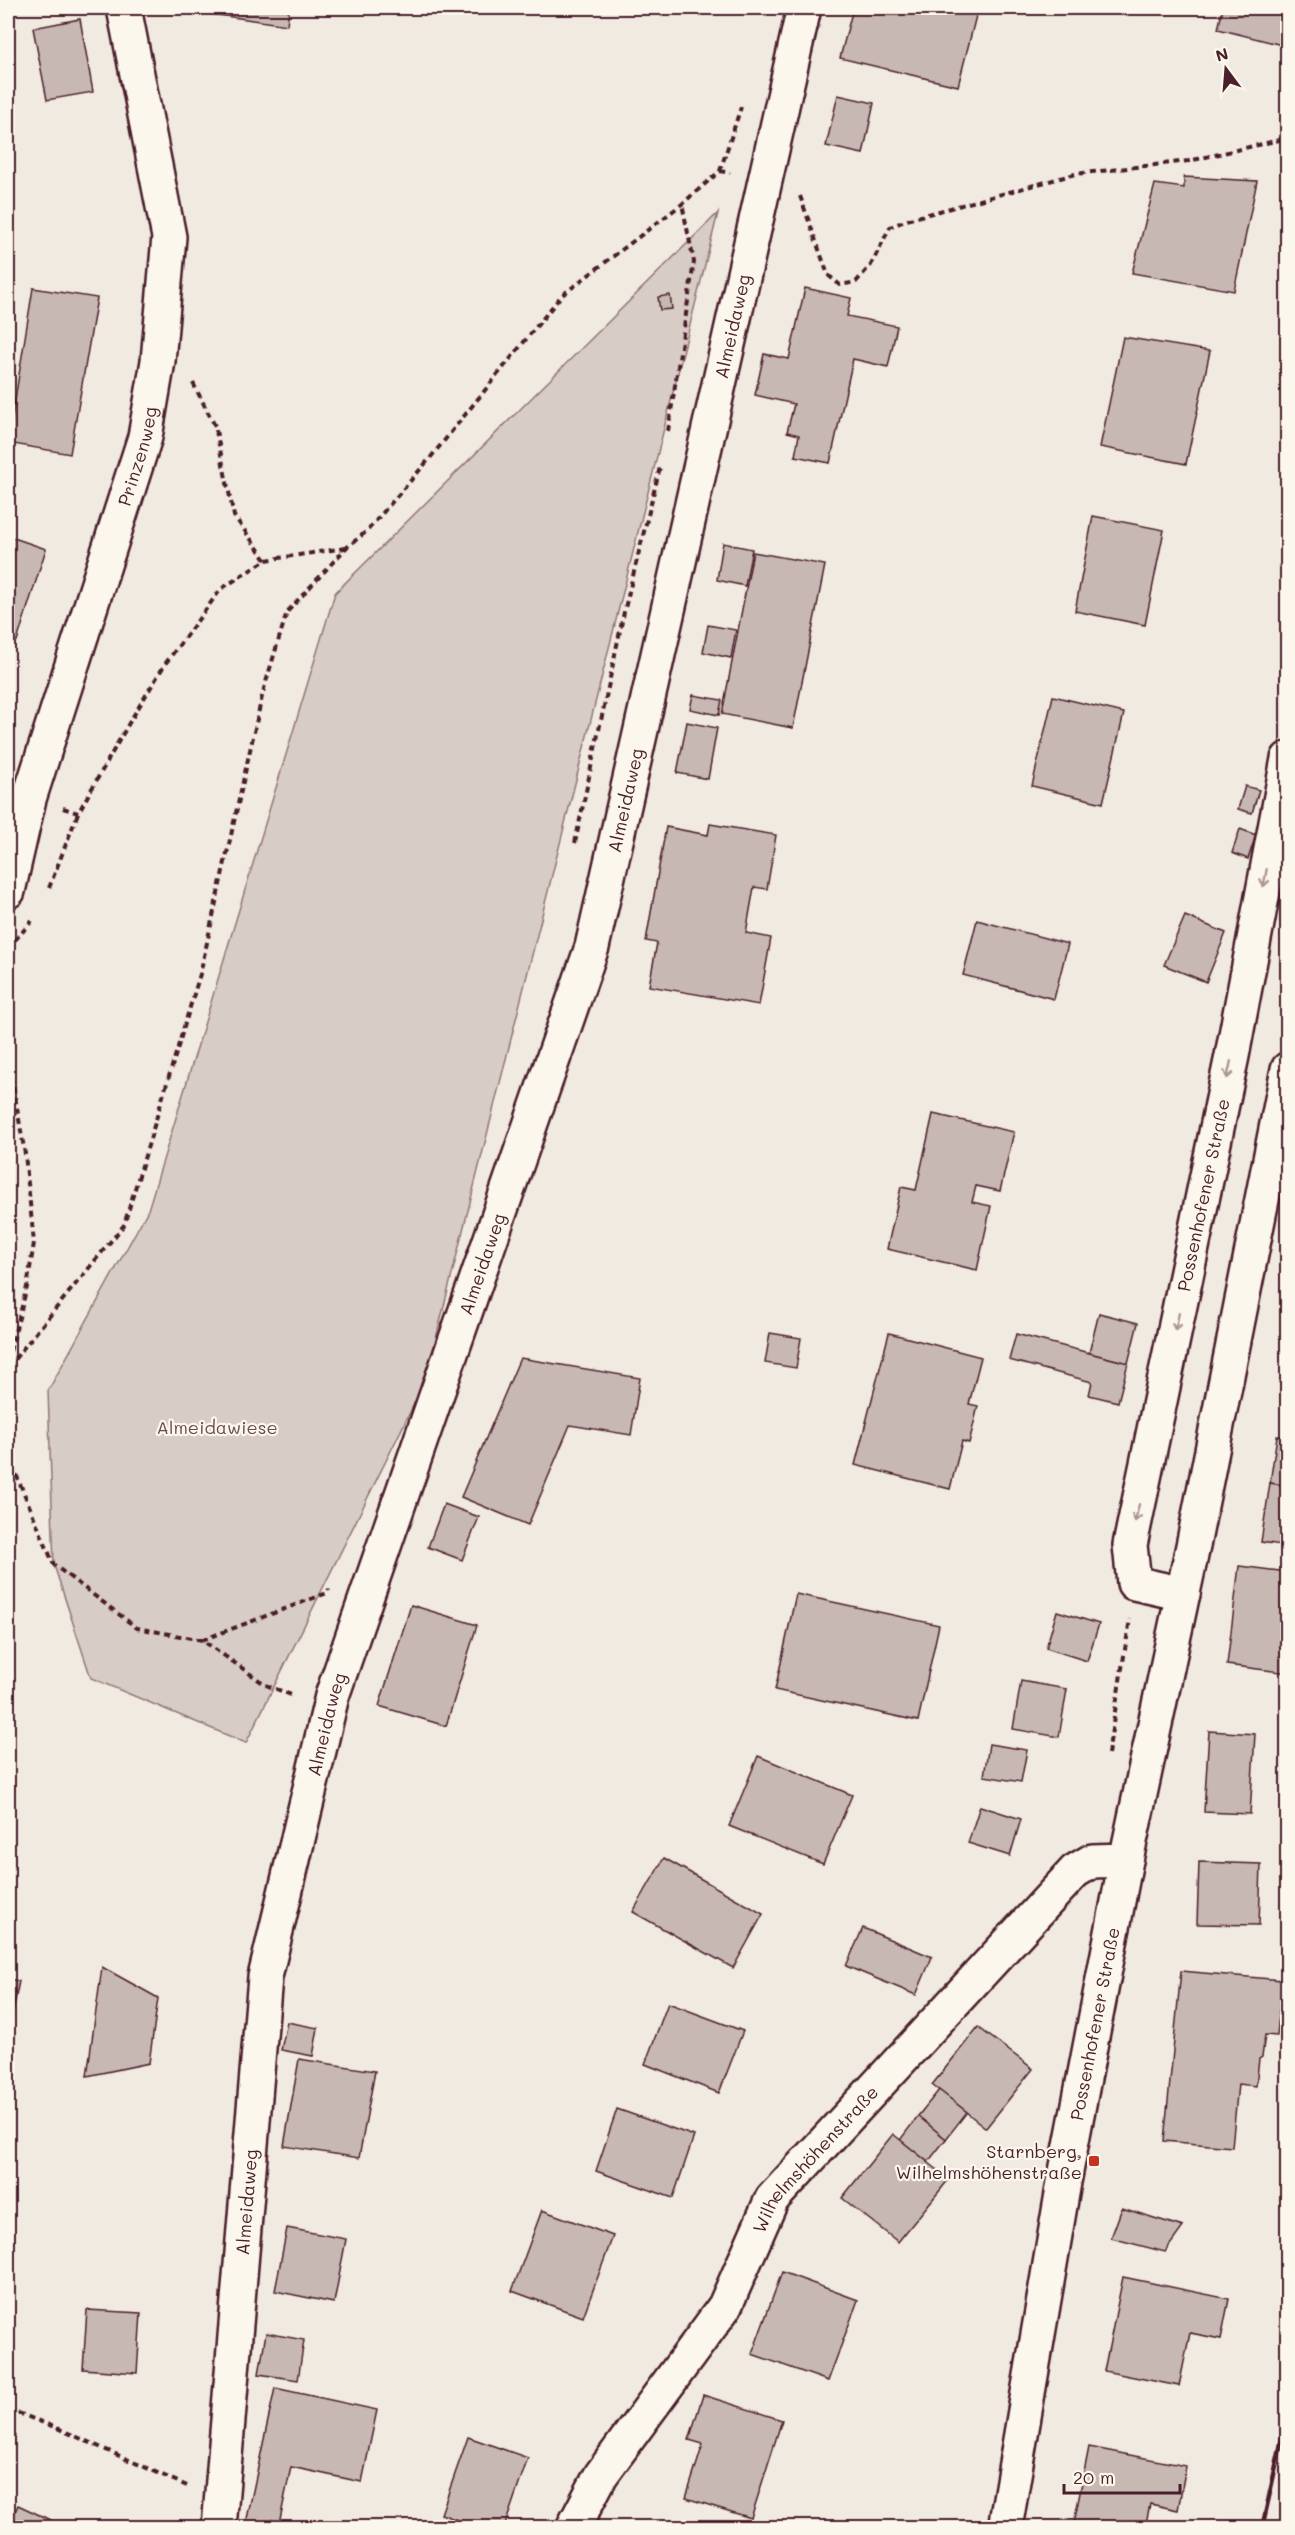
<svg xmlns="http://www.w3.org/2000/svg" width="1295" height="2535" font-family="Mali,sans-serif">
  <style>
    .green { fill: #d8ccc6; stroke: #917678; stroke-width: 1.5 }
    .building { fill: #c8b8b3; stroke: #4a1f2b; stroke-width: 1.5 }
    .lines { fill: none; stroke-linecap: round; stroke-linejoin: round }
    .minor-casing { stroke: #4a1f2b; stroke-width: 38 }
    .secondary-casing { stroke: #4a1f2b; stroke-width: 38 }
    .path { stroke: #4a1f2b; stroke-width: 4; stroke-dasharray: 6 4.5; stroke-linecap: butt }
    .minor { stroke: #fbf7ec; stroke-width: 33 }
    .secondary { stroke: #fbf7ec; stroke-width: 33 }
    .rail { stroke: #4a1f2b; stroke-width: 4.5 }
    .oneway { stroke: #ab9695 }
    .poi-dot { fill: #c8321e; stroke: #fbf7ec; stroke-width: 2 }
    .labels { text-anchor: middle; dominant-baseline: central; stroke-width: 4.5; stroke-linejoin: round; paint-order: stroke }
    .street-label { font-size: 18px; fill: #4a1f2b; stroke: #fbf7ec }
    .park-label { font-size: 18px; fill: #6e4a52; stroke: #fbf7ec }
    .poi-label { font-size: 18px; fill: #4a1f2b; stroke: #fbf7ec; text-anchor: end }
  </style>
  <rect width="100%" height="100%" fill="#f0eae0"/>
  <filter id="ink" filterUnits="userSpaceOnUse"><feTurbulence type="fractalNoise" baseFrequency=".0167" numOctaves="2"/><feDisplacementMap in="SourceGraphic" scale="12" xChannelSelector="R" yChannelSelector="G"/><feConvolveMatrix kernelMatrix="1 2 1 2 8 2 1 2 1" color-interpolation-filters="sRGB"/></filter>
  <g filter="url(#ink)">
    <polygon class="green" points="718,213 425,1382 246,1743 91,1678 54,1565 48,1391 148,1210 335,593"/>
    <g class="building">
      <polygon points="191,8 289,8 287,25 191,11"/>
      <polygon points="853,8 978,8 958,86 840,58"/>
      <polygon points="1223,8 1288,8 1288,23 1282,45 1218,29"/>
      <polygon points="80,19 93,92 47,100 33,28"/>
      <polygon points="838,95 874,103 863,154 826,146"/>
      <polygon points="1184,177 1257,181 1234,291 1132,273 1155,184 1184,188"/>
      <polygon points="33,288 97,298 70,454 8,443"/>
      <polygon points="805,288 851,298 847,316 897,326 888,367 853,359 830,463 795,456 799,435 787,432 794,404 755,395 764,354 789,359"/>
      <polygon points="670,295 672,309 660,310 658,297"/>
      <polygon points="1123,337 1210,351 1186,464 1100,447"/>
      <polygon points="1093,516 1164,530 1145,625 1075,611"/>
      <polygon points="8,536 46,549 17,641 8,638"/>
      <polygon points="723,543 752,549 745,586 717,580"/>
      <polygon points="753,552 825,565 793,728 722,714"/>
      <polygon points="708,625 736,630 731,658 703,652"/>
      <polygon points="693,695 722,700 719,715 690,709"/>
      <polygon points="1053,696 1124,713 1103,803 1032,786"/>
      <polygon points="687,722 717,728 708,779 677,773"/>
      <polygon points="1245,786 1259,790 1252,813 1238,809"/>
      <polygon points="710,824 776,835 767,889 754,887 746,933 771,938 759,1005 649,986 657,943 646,941 666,827 708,835"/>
      <polygon points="1240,829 1256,835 1248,859 1232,853"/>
      <polygon points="1185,916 1226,933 1206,982 1164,965"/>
      <polygon points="977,920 1068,944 1054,999 963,975"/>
      <polygon points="933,1114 1014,1132 1000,1191 976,1186 972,1202 991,1206 977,1270 887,1249 901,1187 916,1190"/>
      <polygon points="1099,1313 1138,1323 1128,1363 1089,1353"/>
      <polygon points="770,1333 801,1338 796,1368 765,1363"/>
      <polygon points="889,1333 981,1357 969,1404 978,1406 969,1443 962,1441 950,1489 855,1465"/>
      <polygon points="1016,1334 1128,1363 1118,1402 1089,1395 1092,1382 1009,1360"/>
      <polygon points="520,1358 640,1378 631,1435 570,1425 528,1525 461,1497"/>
      <polygon points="1277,1436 1288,1437 1288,1486 1270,1483"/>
      <polygon points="1270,1483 1288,1486 1288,1546 1261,1542"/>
      <polygon points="444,1504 479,1517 462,1560 428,1547"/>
      <polygon points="1239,1566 1288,1572 1288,1673 1227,1665"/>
      <polygon points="796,1594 939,1625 918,1721 775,1690"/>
      <polygon points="411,1605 477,1625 446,1726 379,1706"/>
      <polygon points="1057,1611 1099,1624 1087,1661 1046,1648"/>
      <polygon points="1021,1681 1067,1689 1059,1737 1013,1729"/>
      <polygon points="1209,1731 1255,1734 1250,1814 1204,1812"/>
      <polygon points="989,1744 1027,1750 1021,1782 984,1776"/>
      <polygon points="758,1756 852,1795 823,1864 729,1826"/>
      <polygon points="980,1806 1021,1819 1010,1856 968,1843"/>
      <polygon points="664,1858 763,1914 733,1968 633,1912"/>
      <polygon points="1199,1862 1261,1864 1259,1925 1197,1924"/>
      <polygon points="863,1928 932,1957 916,1995 846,1966"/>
      <polygon points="102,1967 158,1998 149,2063 87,2076"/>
      <polygon points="1181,1971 1282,1980 1277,2036 1265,2035 1262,2057 1259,2059 1256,2086 1238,2084 1232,2147 1164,2141"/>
      <polygon points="8,1979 19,1981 8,2037"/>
      <polygon points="668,2003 743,2031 719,2093 645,2064"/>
      <polygon points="287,2022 318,2028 313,2056 281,2050"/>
      <polygon points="978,2027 1033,2069 986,2128 932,2085"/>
      <polygon points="299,2059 375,2071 359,2158 284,2146"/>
      <polygon points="939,2090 967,2112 946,2139 918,2116"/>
      <polygon points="617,2109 694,2136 673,2198 596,2171"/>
      <polygon points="918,2116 946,2139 928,2162 900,2140"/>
      <polygon points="893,2134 949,2179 898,2242 842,2198"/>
      <polygon points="1122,2208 1183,2227 1165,2252 1111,2238"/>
      <polygon points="542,2210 613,2236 583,2317 512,2291"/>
      <polygon points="287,2228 346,2239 334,2303 275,2291"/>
      <polygon points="782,2272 858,2300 828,2381 752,2354"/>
      <polygon points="1123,2277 1229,2299 1221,2339 1190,2333 1179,2386 1104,2371"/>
      <polygon points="87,2310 141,2313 137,2373 83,2369"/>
      <polygon points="266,2333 304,2340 298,2380 259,2374"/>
      <polygon points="275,2388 377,2410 362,2482 291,2467 279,2524 272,2520 270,2528 245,2528"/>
      <polygon points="703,2395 782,2420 751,2518 686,2498 703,2444 689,2440"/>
      <polygon points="468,2437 528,2458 504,2528 480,2528 441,2514"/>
      <polygon points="1089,2447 1186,2466 1178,2510 1150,2504 1145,2528 1073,2528"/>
      <polygon points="18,2505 61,2525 60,2528 8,2528"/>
    </g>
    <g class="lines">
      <g class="minor-casing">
        <g id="minor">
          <path id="s1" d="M8 891 29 799 145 437 158 361 169 237 124 8"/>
          <path id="s2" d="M1183 1594 1134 1583 1130 1545 1232 1056 1288 759"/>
          <path id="s3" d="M219 2528 265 1977 332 1696 592 947 804 8"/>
          <path id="s4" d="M573 2528 601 2475 725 2306 772 2199 1075 1871 1092 1861 1126 1860"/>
        </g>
      </g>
      <g class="secondary-casing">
        <g id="secondary">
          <path id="s5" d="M1005 2528 1064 2182 1126 1860 1193 1546 1288 1069"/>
        </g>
      </g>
      <g class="path">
        <polyline points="720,171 741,107"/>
        <polyline points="800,196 828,275 840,285 856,282 871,265 890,227 910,219 1075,174 1189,161 1288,138"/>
        <polyline points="193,383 215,426 234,516 266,560"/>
        <polyline points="668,431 694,262 682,204"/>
        <polyline points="63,808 78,813 129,723 165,664 221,589 266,560 345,548"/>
        <polyline points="575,843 624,612 660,467"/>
        <polyline points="49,888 78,813"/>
        <polyline points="8,948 32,921"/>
        <polyline points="8,1056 25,1154 34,1243 27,1287 8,1359"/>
        <polyline points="8,1367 124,1225 200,974 263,692 287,612 346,548 367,531 431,457 561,296 682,204 720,171 730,173"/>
        <polyline points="8,1455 54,1565 137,1628 202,1640 266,1685 294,1696"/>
        <polyline points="202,1640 327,1593 329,1589"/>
        <polyline points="1108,1754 1130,1619"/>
        <polyline points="8,2409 57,2428 187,2486"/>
      </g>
      <use href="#minor" class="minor"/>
      <use href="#secondary" class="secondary"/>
      <polyline class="rail" points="1262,2528 1288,2412"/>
    </g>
    <defs><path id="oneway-shaft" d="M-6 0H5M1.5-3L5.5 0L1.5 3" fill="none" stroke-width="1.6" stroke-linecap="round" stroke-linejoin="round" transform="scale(1.5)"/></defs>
    <g class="oneway">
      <use href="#oneway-shaft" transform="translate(1265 878) rotate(101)"/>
      <use href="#oneway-shaft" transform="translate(1229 1070) rotate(102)"/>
      <use href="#oneway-shaft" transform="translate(1177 1322) rotate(102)"/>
      <use href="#oneway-shaft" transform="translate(1137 1513) rotate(103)"/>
    </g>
  </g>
  <rect class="poi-dot" x="1088" y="2155" width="12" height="12" rx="3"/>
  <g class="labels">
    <g class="street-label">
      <text stroke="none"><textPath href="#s3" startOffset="2271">Almeidaweg</textPath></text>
      <text stroke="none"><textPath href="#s1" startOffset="454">Prinzenweg</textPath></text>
      <text stroke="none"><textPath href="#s3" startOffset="1785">Almeidaweg</textPath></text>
      <text stroke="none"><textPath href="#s2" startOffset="446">Possenhofener Straße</textPath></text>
      <text stroke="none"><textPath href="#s3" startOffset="1299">Almeidaweg</textPath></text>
      <text stroke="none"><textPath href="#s3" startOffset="813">Almeidaweg</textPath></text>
      <text stroke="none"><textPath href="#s5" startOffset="512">Possenhofener Straße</textPath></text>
      <text stroke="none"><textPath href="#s4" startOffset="444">Wilhelmshöhenstraße</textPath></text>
      <text stroke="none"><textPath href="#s3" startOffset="327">Almeidaweg</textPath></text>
    </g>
    <g class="park-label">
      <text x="217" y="1427">Almeidawiese</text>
    </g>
    <g class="poi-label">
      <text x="1082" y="2151">Starnberg,<tspan x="1082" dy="21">Wilhelmshöhenstraße</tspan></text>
    </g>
  </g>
  <rect width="1295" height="2535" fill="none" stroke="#fbf7ec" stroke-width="30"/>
  <rect x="15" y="15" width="1265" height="2505" fill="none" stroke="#4a1f2b" stroke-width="2" filter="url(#ink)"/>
  <g transform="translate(1226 69) rotate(344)" stroke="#fbf7ec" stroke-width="4.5" paint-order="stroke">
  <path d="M0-4.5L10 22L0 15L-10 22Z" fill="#4a1f2b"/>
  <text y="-9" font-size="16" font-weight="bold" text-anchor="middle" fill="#4a1f2b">N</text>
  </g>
  <path d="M1064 2484v9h116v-9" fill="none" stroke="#4a1f2b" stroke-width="3"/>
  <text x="1073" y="2484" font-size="18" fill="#4a1f2b" stroke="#fbf7ec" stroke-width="4.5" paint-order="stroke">20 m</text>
</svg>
